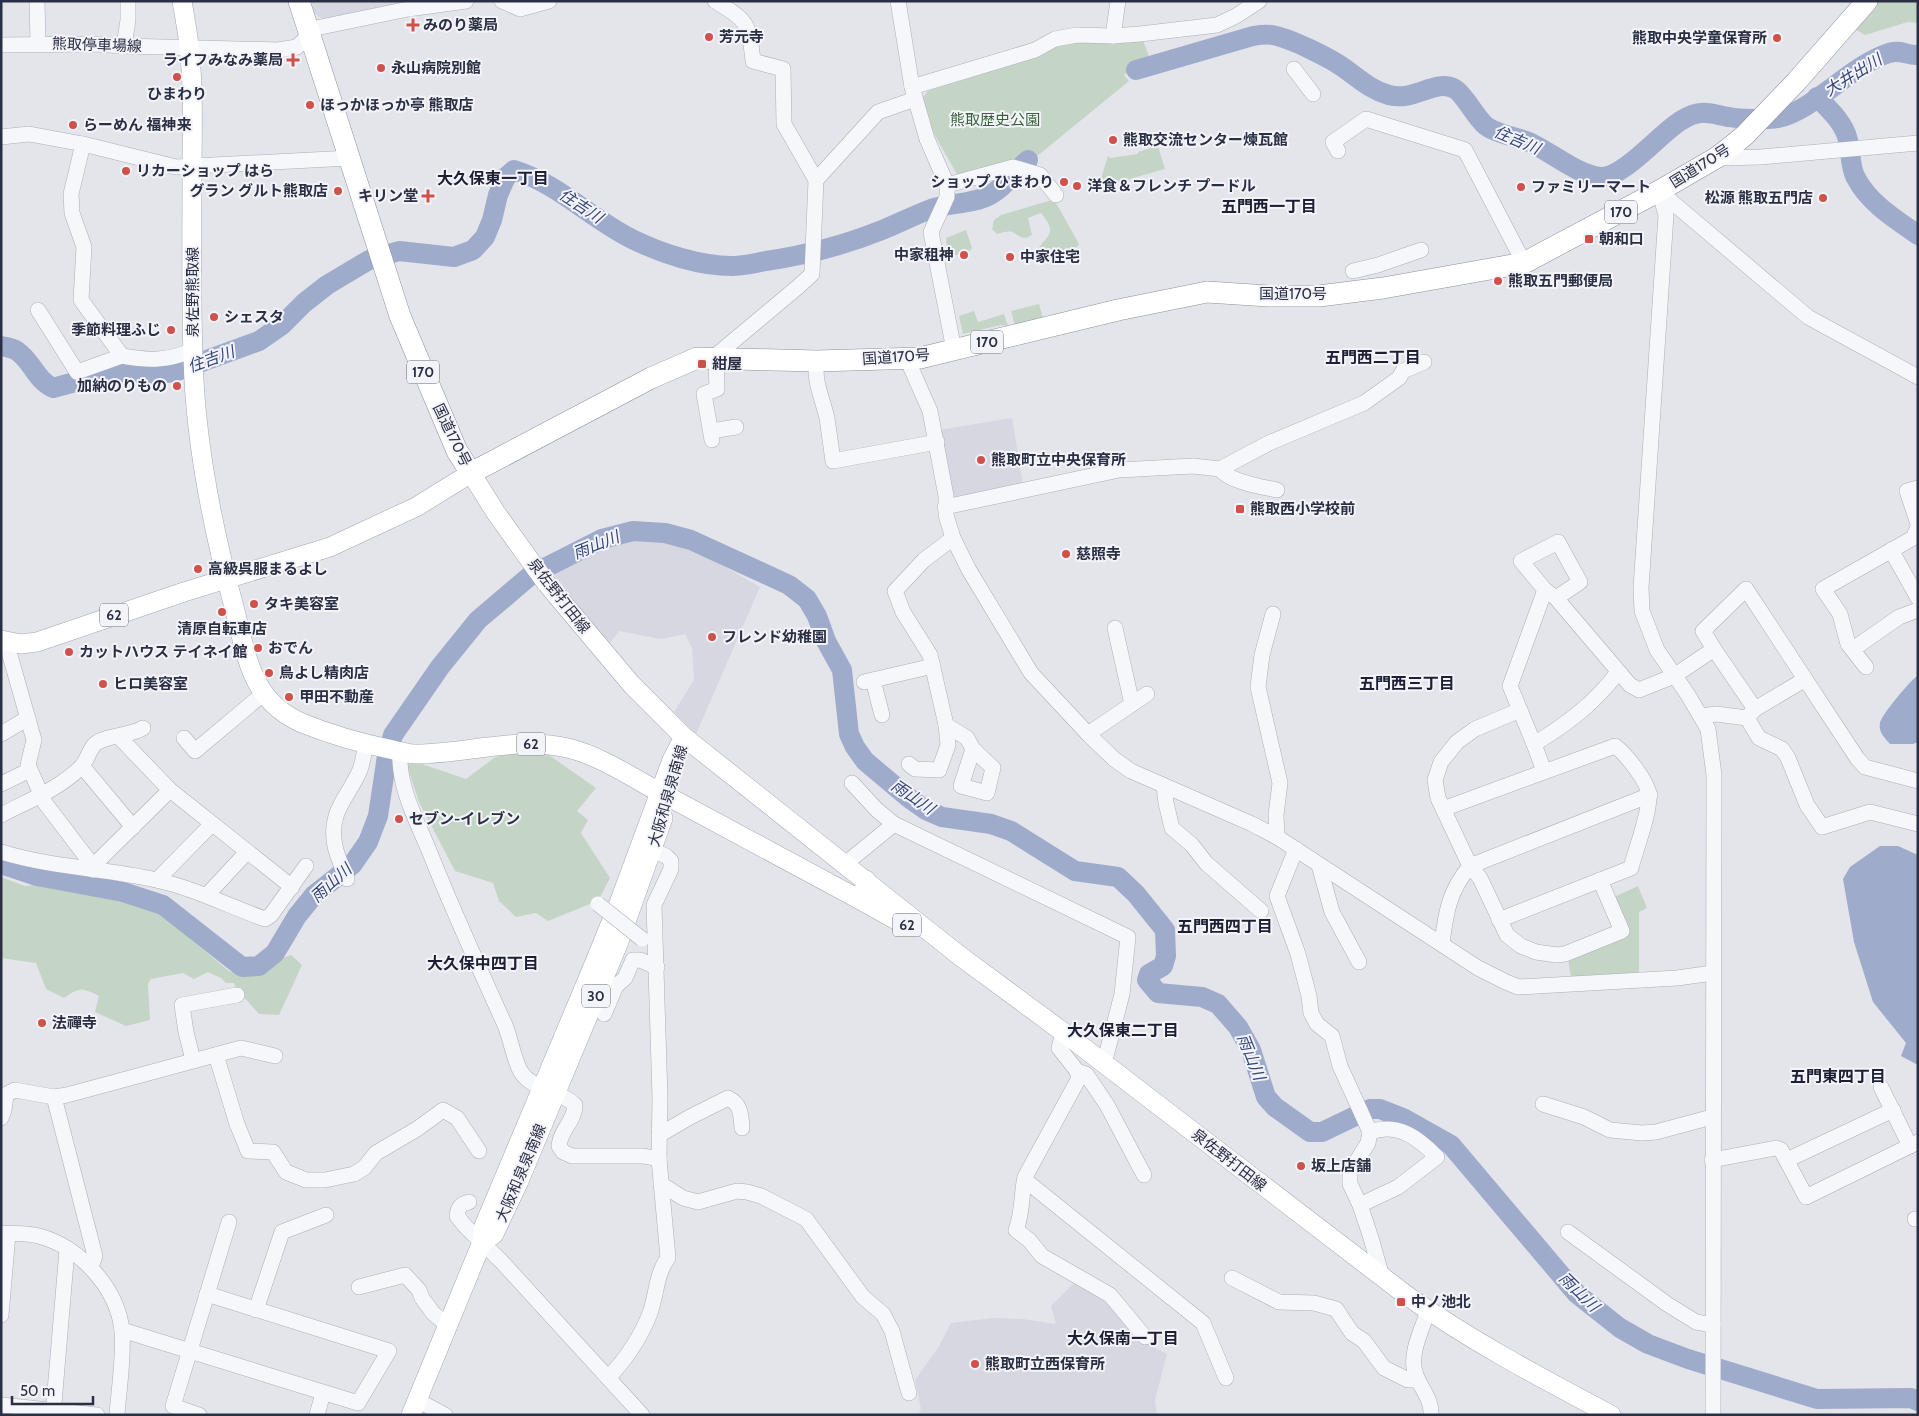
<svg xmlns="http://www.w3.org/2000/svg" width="1919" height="1416" font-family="Cabin,'Noto Sans JP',sans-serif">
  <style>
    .built { fill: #d6d7e0 }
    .green { fill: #c5d5c5 }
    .water { fill: #9fabcb }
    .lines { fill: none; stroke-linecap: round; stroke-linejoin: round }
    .river { stroke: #9fabcb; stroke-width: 20 }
    .minor-casing { stroke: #acaeb9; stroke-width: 16 }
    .major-casing { stroke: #a3a7b7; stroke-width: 20 }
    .highway-casing { stroke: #8b8fa2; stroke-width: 22 }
    .minor { stroke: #f6f7fa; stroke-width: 15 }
    .major { stroke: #fff; stroke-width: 19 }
    .highway { stroke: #fff; stroke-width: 21 }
    .minor-bridge-casing { stroke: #acaeb9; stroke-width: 16; stroke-linecap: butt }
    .minor-bridge { stroke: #f6f7fa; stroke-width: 15 }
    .poi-dot { fill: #cf514a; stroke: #f3f4f9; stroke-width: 2 }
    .labels { text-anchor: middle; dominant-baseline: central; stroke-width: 4; stroke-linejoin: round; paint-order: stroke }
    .shield { fill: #f3f4f9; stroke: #676a7a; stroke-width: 1 }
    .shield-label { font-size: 14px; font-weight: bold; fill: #2b2f44 }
    .poi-label { font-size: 15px; font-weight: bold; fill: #2b2f44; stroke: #f3f4f9; text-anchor: start }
    .street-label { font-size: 15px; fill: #2b2f44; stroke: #f3f4f9 }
    .park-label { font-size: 15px; fill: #386039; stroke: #f3f4f9 }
    .water-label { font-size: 16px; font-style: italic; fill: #354578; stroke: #f3f4f9 }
    .neighbourhood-label { font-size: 16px; font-weight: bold; fill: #1d2035; stroke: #f3f4f9 }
  </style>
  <rect width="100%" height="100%" fill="#e3e5eb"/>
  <g class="built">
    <polygon points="311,1 433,1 330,20 323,19 315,14"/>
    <polygon points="1012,418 1023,485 953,501 939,430"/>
    <polygon points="638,539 669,542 713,560 760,587 696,734 674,712 694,680 692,648 685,634 661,639 619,631 609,644 554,575 600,547"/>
    <polygon points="1076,1281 1117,1311 1143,1342 1167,1354 1155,1400 1157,1415 918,1415 921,1409 915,1380 938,1348 951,1323 993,1318 1023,1319 1056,1324 1051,1306"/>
  </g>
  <g class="green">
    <polygon points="1875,1 1918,1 1918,23 1908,22 1865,35 1853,28"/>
    <polygon points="1142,38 1149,56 1124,75 1129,81 1030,162 1027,157 1018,163 958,176 933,132 923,97 928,91 1041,56 1056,47 1072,42"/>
    <polygon points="1158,146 1165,169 1098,188 1108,156 1110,158 1138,154 1138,152"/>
    <path d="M1052 200 1055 201 1079 244 1077 247 1038 256 1036 255C1043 234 1061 237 1041 213L1028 218 1032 235 1026 238C1011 236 1018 227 997 234L992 229 994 220 1001 215Z"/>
    <polygon points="966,230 972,248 971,250 950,257 948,256 946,238"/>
    <polygon points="1039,304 1043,318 1015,326 1011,311"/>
    <polygon points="974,311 978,322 1004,314 1008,326 1001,325 963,334 959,316"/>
    <polygon points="508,751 546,753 596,788 577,811 588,820 581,833 610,878 600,897 590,904 548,921 536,913 516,917 499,901 493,883 455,871 419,802 407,765 416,762 466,779 494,758"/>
    <path d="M1 877 25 886 34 885 35 881 125 900 157 911 229 971C266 985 263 964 291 955L302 965 279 1015 259 1014 243 996 242 988 235 987 234 983H226L221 978 208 972 194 979 183 973 151 979 148 984 150 1020 126 1026 95 1012 99 996C82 988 80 987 64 998L46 989 36 963 1 958Z"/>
    <polygon points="1638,886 1647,908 1639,912 1639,974 1571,977 1568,958 1627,933 1614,897"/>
  </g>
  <g class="water">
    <path d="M1918 675V742L1913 744H1890C1885 738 1878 732 1880 723 1882 714 1910 681 1918 675Z"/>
    <polygon points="1880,846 1898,846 1918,855 1918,1065 1901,1056 1906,1043 1873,1002 1854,942 1843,879 1850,867"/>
  </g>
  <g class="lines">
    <g class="river">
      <path d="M1136 70 1253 36C1259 35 1266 34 1272 35 1290 38 1330 58 1344 68 1359 79 1371 90 1389 95 1415 102 1435 78 1455 89 1464 94 1476 118 1486 126 1496 134 1517 137 1529 142 1551 152 1576 174 1600 177 1623 179 1662 131 1682 120 1701 108 1710 114 1729 117 1739 119 1769 120 1778 118 1813 111 1851 65 1889 53 1900 49 1908 56 1918 55"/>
      <path d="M1817 97C1830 110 1844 123 1848 140 1851 152 1850 168 1856 178 1869 203 1895 219 1918 235"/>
      <path d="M1 346C6 347 13 348 17 351 32 361 36 380 53 388L108 373 120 372 158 374 174 372 259 341 282 325 304 303 327 285 369 260 399 251 454 257 473 250 485 237 492 220 498 195 506 177 514 170C559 184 592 220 634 240 663 254 700 266 732 266 743 266 755 263 766 261 806 255 845 245 882 230 899 223 915 215 931 209 949 203 974 204 990 195 1008 185 1014 171 1028 160"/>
      <polyline points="1,864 37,876 123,892 163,905 242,967 259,966 275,953 297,916 314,895 352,865 368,842 378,816 387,756 393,735 440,667 478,620 531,575 602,539 633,531 665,533 691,540 789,585 807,599 817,616 826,641 842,670 849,734 855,747 865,761 909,798 926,810 942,817 991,824 1011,831 1075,871 1118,877 1136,894 1165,930 1166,956 1163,966 1149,974 1147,980 1158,993 1202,997 1218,1004 1238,1027 1251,1050 1266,1097 1275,1107 1310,1132 1322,1132 1370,1109 1380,1109 1403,1118 1451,1145 1577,1294 1620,1328 1648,1344 1688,1359 1817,1399 1911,1398 1918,1401"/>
    </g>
    <g class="minor-casing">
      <g id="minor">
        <polyline points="37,1 38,43"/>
        <polyline points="502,1 520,9 549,1"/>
        <polyline points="898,1 912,87 927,139 947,185 947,197 931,232 954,350"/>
        <polyline points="1113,36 1118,1"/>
        <polyline points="1,45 95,44 124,46 278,50 297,47 316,28 408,9 466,1"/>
        <polyline points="124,46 128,20 128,1"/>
        <polyline points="1294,69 1313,94"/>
        <polyline points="912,87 1035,50 1055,39 1077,35 1113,36 1140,34 1217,25 1236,16 1259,1"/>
        <polyline points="1,137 29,134 83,144 176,167 350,158"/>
        <path d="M83 144 71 194 72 213 84 247 81 300 122 356C150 361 167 361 193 350"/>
        <polyline points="1338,151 1333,142 1366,119 1465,150 1524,263"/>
        <polyline points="1716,158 1761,157 1918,143"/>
        <polyline points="816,180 878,112 915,99"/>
        <polyline points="947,185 1013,167 1040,175 1056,195"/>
        <polyline points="1659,191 1666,215 1641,588 1642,611 1657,650 1688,695 1708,729 1714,775 1713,1415"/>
        <polyline points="1659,191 1808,317 1918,377"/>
        <polyline points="1353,271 1378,265 1421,250"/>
        <polyline points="38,310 77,372 122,356"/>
        <path d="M713 358 799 286 812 274 816 180 784 124 783 69 753 61C749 23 748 21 715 1"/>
        <polyline points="907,359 930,411 946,496 946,515 953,538 969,570 1031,673 1088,734 1114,759 1131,771 1252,824 1277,837 1478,968 1506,982 1518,987 1677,978 1713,973"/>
        <path d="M817 361C813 380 823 400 827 418 829 433 831 447 833 461L937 442"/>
        <polyline points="711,431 736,427"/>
        <polyline points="712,440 704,394 717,389 716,358"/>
        <path d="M1220 469C1229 482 1263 487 1277 490"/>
        <polyline points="1918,488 1907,491 1918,524"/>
        <polyline points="945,507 1119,470 1193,466 1220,469 1269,443 1364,403 1399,378 1403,371 1424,362"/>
        <polyline points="953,538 924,560 895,591 903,612 930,655 946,725 967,738 973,749 993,768 987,793 961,786 973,749"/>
        <polyline points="1891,550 1918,598"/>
        <path d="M1545 590 1510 686 1534 744C1567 724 1595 703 1618 672"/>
        <polyline points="1556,598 1580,582 1558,542 1521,561 1545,590 1556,598 1630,685 1639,690 1674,676 1714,649 1703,631 1746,589 1857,758 1865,767 1918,781"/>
        <polyline points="1273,614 1262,655 1258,687 1280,783 1276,815 1277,837"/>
        <polyline points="1115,628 1132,704"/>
        <polyline points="9,642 9,652 34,740 28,765 45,803 93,866"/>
        <polyline points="1714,649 1755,709"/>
        <polyline points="1853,649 1899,617 1918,610"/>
        <polyline points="1866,667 1848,644 1840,614 1823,589 1913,538 1918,527"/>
        <polyline points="873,680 882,715"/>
        <polyline points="864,682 933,666"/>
        <polyline points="1520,710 1475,729 1457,742 1441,762 1435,780 1438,798 1470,866 1480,878 1507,935 1521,946 1536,952 1557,955 1565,954 1622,931 1600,880"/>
        <polyline points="1701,716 1716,714 1747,718 1755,709 1804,680"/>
        <polyline points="1747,718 1759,738 1782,749 1788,758 1807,805 1822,827 1870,812 1918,824"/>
        <polyline points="1,734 28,718"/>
        <polyline points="1088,734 1147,694"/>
        <polyline points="118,736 170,790 292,887"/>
        <polyline points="184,738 195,751 263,694"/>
        <polyline points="1534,744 1544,771"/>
        <path d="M400 752C398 787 417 821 430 853 453 911 479 968 505 1025 511 1039 513 1058 521 1072 532 1090 560 1090 575 1105 575 1121 560 1130 559 1146L563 1152 572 1156H643L659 1159"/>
        <polyline points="909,764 915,769 939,770 948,745 946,725"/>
        <polyline points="82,766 133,827"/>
        <polyline points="852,783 877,810 894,824"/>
        <polyline points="1,784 30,770"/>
        <polyline points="1164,786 1166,803 1172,828 1192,845 1206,863 1261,911"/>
        <path d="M1443 809 1615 746C1626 754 1649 783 1649 796 1649 816 1636 848 1631 868L1499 920"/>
        <path d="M1 815C28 801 59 789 81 767 87 761 89 750 95 744 105 735 131 736 143 728"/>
        <polyline points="1296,849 1277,896 1298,954 1309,996 1311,1013 1317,1024 1332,1036 1340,1066 1370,1132 1368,1143 1350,1172 1350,1184 1360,1205 1371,1238 1382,1277"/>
        <path d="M1 852C53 868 104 868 156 880 194 888 228 906 265 919L271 915 306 866"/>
        <polyline points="845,864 894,824 1128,937 1122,994 1104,1064"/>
        <polyline points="1319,865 1332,912 1359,962"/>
        <polyline points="93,870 93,866 170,790"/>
        <path d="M347 879C343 868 337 857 335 846 328 811 348 798 360 770 363 762 364 752 366 744"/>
        <polyline points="157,880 212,824"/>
        <polyline points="207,895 247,852"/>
        <path d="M1442 943C1446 912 1449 891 1470 866L1650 795"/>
        <polyline points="604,1014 616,986 625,978 633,960 640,960 657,967"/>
        <path d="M1063 1032 1059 1048 1077 1071 1079 1078 1025 1177C1021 1195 1023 1212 1016 1230L1029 1240 1042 1256 1110 1295 1145 1337"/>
        <polyline points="216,1055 237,1124 248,1151 273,1152 286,1172 306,1180 325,1180 354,1174 364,1168 376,1153 417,1129 443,1110 457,1118 479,1151"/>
        <polyline points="193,1060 186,1032 182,1005 237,995"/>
        <polyline points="1077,1071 1086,1074 1107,1105 1144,1175"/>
        <polyline points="1881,1087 1910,1146"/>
        <polyline points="1,1097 15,1090 54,1097 67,1095 241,1048 275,1056"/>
        <polyline points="54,1097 95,1256 91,1267"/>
        <polyline points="1543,1104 1584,1117 1610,1130 1642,1133 1656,1132 1712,1117"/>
        <polyline points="1,1118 4,1110 6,1096"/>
        <path d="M659 1135 690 1117 728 1098C741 1104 741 1115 742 1128"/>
        <polyline points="1712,1160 1776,1148 1781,1150 1806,1197 1918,1142"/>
        <polyline points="1787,1160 1893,1110"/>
        <polyline points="1025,1180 1203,1323 1226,1378"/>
        <polyline points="661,1184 683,1198 698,1202 737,1191 747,1192 761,1196 806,1219 863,1297 883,1314 892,1331 909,1393"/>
        <path d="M469 1202C460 1204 458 1208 457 1216L465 1226 501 1261 642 1415"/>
        <path d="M1360 1205 1398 1187 1437 1157C1418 1138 1398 1122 1370 1132"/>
        <polyline points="1915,1219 1918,1219"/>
        <polyline points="1568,1232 1667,1304 1696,1322 1713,1325"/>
        <path d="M1 1233C13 1234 28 1233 39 1236 80 1247 118 1289 122 1331 124 1359 119 1387 117 1415"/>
        <polyline points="1232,1278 1279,1302 1314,1303 1336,1309 1352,1333 1364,1341 1384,1368 1408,1380 1418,1380"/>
        <polyline points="359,1287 405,1275 419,1290 422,1298 433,1313 448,1326"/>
        <polyline points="256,1310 282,1232 326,1215"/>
        <path d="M1428 1311C1422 1329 1408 1356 1416 1375 1421 1389 1432 1399 1431 1415"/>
        <polyline points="1,1315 8,1234"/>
        <polyline points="122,1330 358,1403 389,1351 207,1294"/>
        <path d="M608 1378C626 1359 641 1337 650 1313 657 1293 656 1274 668 1258L659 1159 660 1098 654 905 671 869V861L666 856 652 850"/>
        <polyline points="417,1400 445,1415"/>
        <polyline points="1,1405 97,1415"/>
        <polyline points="53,1415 67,1250"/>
        <polyline points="199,1415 173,1406 229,1222"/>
        <polyline points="317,1415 323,1393"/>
      </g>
    </g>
    <g class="major-casing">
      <g id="major">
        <path d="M182 1C185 20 189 38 190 57 194 95 192 132 192 170 192 232 191 295 193 357 195 441 212 526 234 607 247 656 250 700 302 723 329 734 360 743 389 749 398 751 407 754 416 754 467 754 517 736 568 748 600 756 630 776 659 792"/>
        <path d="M1 640 21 644 37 642 184 592 330 547 416 507 471 473 496 513 547 584 632 685 684 737 960 956 1063 1032 1406 1295C1471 1341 1541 1378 1611 1415"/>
        <polyline points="669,797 853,896 861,894 866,889 866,880"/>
        <polyline points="853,896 909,927"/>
        <polyline points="482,1242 494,1234 519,1181 618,944 663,818"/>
        <polyline points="411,1415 482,1242 484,1226 590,974 619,903 672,760 684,737"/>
      </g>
    </g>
    <g class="highway-casing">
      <polyline id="highway" points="299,1 400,316 457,451 471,473 651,378 697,358 817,361 920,358 1118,310 1207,292 1268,296 1319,296 1383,288 1524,263 1659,191 1716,158 1733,145 1745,135 1796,82 1867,1"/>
    </g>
    <use href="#minor" class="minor"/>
    <use href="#major" class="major"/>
    <use href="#highway" class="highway"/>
    <g class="minor-bridge-casing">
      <polyline id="minor-bridge" points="598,904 642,939"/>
    </g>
    <use href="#minor-bridge" class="minor-bridge"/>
  </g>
  <g class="poi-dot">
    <path d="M410.5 17.5h5v5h5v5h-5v5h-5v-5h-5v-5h5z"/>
    <circle cx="709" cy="37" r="5"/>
    <circle cx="1777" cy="38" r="5"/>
    <path d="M290.5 52.5h5v5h5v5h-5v5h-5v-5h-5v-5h5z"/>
    <circle cx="381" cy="68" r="5"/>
    <circle cx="177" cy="77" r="5"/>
    <circle cx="310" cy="105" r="5"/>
    <circle cx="73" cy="125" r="5"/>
    <circle cx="1113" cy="140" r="5"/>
    <circle cx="126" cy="171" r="5"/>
    <circle cx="1064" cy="182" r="5"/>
    <circle cx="1077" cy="186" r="5"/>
    <circle cx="1521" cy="187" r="5"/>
    <circle cx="338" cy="191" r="5"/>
    <path d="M425.5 188.5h5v5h5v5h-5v5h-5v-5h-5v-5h5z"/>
    <circle cx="1823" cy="198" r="5"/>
    <rect x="1584" y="234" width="10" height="10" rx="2.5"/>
    <circle cx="964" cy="255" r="5"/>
    <circle cx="1010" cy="257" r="5"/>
    <circle cx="1498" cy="281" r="5"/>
    <circle cx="214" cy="317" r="5"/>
    <circle cx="171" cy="330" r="5"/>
    <rect x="697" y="359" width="10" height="10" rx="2.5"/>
    <circle cx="177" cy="386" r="5"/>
    <circle cx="981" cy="460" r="5"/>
    <rect x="1235" y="504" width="10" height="10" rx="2.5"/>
    <circle cx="1066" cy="554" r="5"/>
    <circle cx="198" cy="569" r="5"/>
    <circle cx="254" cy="604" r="5"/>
    <circle cx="222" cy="612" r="5"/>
    <circle cx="712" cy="637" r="5"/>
    <circle cx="258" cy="648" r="5"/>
    <circle cx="69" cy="652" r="5"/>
    <circle cx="269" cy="673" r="5"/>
    <circle cx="103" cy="684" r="5"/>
    <circle cx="289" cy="697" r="5"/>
    <circle cx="399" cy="819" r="5"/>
    <circle cx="42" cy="1023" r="5"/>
    <circle cx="1301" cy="1166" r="5"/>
    <rect x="1396" y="1297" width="10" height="10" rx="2.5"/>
    <circle cx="975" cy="1364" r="5"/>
  </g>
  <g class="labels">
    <g class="shield">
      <rect x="1605" y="200.5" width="32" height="23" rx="4"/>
      <rect x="971" y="330.5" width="32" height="23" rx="4"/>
      <rect x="407" y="360.5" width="32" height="23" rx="4"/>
      <rect x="100" y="603.5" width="28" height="23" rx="4"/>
      <rect x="517" y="732.5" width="28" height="23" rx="4"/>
      <rect x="893" y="913.5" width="28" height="23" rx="4"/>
      <rect x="582" y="984.5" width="28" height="23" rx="4"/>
    </g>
    <g class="shield-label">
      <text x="1621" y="212">170</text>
      <text x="987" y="342">170</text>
      <text x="423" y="372">170</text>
      <text x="114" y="615">62</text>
      <text x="531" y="744">62</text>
      <text x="907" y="925">62</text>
      <text x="596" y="996">30</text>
    </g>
    <g class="poi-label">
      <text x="423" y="25">みのり薬局</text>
      <text x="719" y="37">芳元寺</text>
      <text x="1767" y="38" text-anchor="end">熊取中央学童保育所</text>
      <text x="283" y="60" text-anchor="end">ライフみなみ薬局</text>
      <text x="391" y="68">永山病院別館</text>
      <text x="177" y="94" text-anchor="middle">ひまわり</text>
      <text x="320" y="105">ほっかほっか亭 熊取店</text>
      <text x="83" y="125">らーめん 福神来</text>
      <text x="1123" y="140">熊取交流センター煉瓦館</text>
      <text x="136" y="171">リカーショップ はら</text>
      <text x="1054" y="182" text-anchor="end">ショップ ひまわり</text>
      <text x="1087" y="186">洋食＆フレンチ プードル</text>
      <text x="1531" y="187">ファミリーマート</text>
      <text x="328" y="191" text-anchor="end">グラン グルト熊取店</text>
      <text x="418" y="196" text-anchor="end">キリン堂</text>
      <text x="1813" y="198" text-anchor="end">松源 熊取五門店</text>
      <text x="1599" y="239">朝和口</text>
      <text x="954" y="255" text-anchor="end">中家租神</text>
      <text x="1020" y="257">中家住宅</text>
      <text x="1508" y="281">熊取五門郵便局</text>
      <text x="224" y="317">シェスタ</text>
      <text x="161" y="330" text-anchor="end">季節料理ふじ</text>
      <text x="712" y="364">紺屋</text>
      <text x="167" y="386" text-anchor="end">加納のりもの</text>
      <text x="991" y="460">熊取町立中央保育所</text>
      <text x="1250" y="509">熊取西小学校前</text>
      <text x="1076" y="554">慈照寺</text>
      <text x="208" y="569">高級呉服まるよし</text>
      <text x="264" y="604">タキ美容室</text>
      <text x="222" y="629" text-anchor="middle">清原自転車店</text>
      <text x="722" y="637">フレンド幼稚園</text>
      <text x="268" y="648">おでん</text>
      <text x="79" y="652">カットハウス テイネイ館</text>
      <text x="279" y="673">鳥よし精肉店</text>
      <text x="113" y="684">ヒロ美容室</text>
      <text x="299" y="697">甲田不動産</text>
      <text x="409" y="819">セブン-イレブン</text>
      <text x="52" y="1023">法禪寺</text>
      <text x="1311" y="1166">坂上店舗</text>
      <text x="1411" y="1302">中ノ池北</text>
      <text x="985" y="1364">熊取町立西保育所</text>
    </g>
    <g class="street-label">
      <text transform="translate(97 45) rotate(2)">熊取停車場線</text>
      <text transform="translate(1700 166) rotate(-32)">国道170号</text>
      <text transform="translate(193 292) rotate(-90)">泉佐野熊取線</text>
      <text x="1293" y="294">国道170号</text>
      <text transform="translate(896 357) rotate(-4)">国道170号</text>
      <text transform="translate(452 435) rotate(64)">国道170号</text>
      <text transform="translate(559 596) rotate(52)">泉佐野打田線</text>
      <text transform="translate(668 796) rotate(-74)">大阪和泉泉南線</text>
      <text transform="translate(1229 1160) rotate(38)">泉佐野打田線</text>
      <text transform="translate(521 1173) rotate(-67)">大阪和泉泉南線</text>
    </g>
    <g class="park-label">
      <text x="995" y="120">熊取歴史公園</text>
    </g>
    <g class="water-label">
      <text transform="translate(1853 75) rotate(-32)">大井出川</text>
      <text transform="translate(1517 140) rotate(23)">住吉川</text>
      <text transform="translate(581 206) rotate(33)">住吉川</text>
      <text transform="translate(211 359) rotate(-20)">住吉川</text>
      <text transform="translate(596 545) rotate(-22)">雨山川</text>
      <text transform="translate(913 797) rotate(34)">雨山川</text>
      <text transform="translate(331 883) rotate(-42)">雨山川</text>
      <text transform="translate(1251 1057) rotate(68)">雨山川</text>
      <text transform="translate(1579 1292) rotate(44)">雨山川</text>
    </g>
    <g class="neighbourhood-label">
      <text x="493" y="178">大久保東一丁目</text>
      <text x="1269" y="206">五門西一丁目</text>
      <text x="1373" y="357">五門西二丁目</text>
      <text x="1407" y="683">五門西三丁目</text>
      <text x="1225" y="926">五門西四丁目</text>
      <text x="483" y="963">大久保中四丁目</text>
      <text x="1123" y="1030">大久保東二丁目</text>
      <text x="1838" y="1076">五門東四丁目</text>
      <text x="1123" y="1338">大久保南一丁目</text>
    </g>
  </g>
  <rect width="1919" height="1416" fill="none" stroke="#2b2f44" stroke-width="5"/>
  <path d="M12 1396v8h81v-8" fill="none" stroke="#2b2f44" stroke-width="2.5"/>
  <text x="20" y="1396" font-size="15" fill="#2b2f44" stroke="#f3f4f9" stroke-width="4" paint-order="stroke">50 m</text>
</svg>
